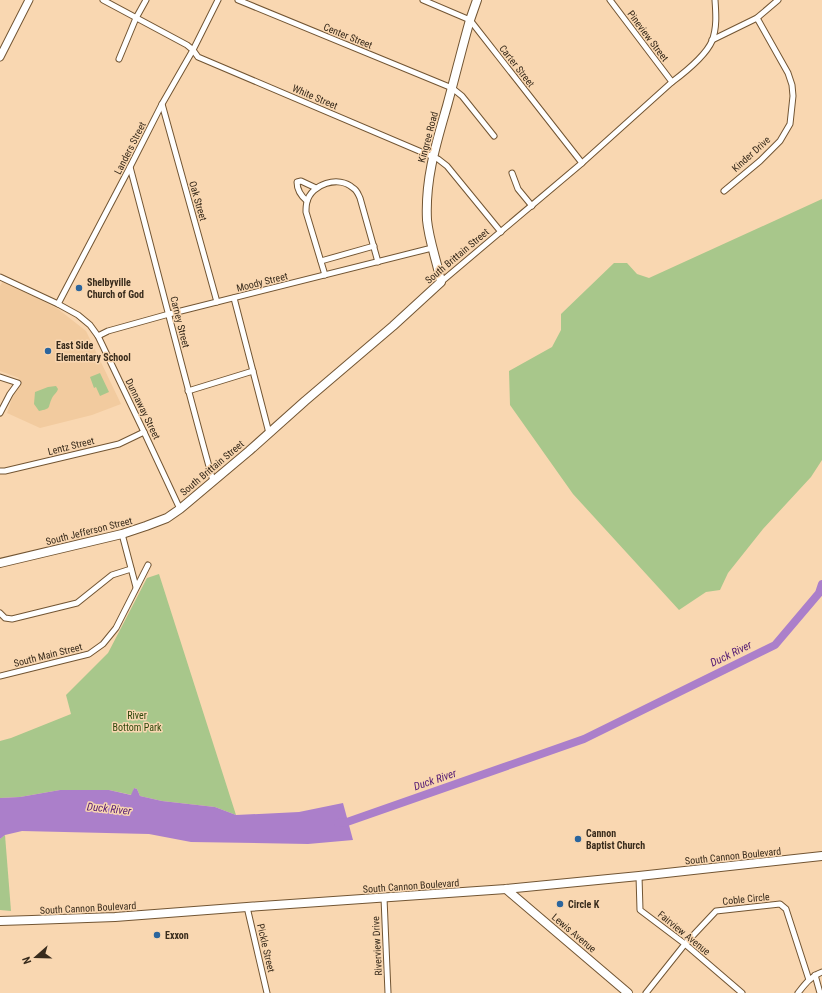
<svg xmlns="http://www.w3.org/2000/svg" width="822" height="993" font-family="'Roboto Condensed',sans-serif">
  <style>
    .built { fill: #f2cb9f }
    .green { fill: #a8c78b }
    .water { fill: #ab7fca }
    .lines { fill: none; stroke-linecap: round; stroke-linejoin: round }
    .river { stroke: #ab7fca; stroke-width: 8 }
    .minor-casing { stroke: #725533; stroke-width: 7 }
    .secondary-casing { stroke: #725533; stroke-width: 9 }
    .primary-casing { stroke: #725533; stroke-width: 10 }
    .trunk-casing { stroke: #725533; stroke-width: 10 }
    .minor { stroke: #fff; stroke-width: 5 }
    .secondary { stroke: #fff; stroke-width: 7 }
    .primary { stroke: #fff; stroke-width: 8 }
    .trunk { stroke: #fff; stroke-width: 8 }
    .poi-dot { fill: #2b659d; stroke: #f9d7b1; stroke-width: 1.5 }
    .labels { text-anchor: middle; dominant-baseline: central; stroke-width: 3; stroke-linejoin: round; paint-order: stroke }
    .street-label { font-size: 10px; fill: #382b1c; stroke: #f9d7b1 }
    .poi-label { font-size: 10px; font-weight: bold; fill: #382b1c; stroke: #f9d7b1; text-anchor: start }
    .park-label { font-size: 10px; fill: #2e470c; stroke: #f9d7b1 }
    .water-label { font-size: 11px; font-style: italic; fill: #531973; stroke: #f9d7b1 }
  </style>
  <rect width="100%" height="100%" fill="#f9d7b1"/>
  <polygon class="built" points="3,281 58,309 86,331 121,404 92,415 40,428 7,413 19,378 0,371 0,286"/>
  <g class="green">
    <polygon points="822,199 822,460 811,477 763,529 728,573 720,590 706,592 679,610 573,494 510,405 509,371 552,347 561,330 561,314 614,263 627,263 637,274 649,278"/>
    <polygon points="100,373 109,392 100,396 96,387 94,388 90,377"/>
    <path d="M56 386 58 389C57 393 54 394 52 398 47 409 52 408 39 411L34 404 35 392 48 387Z"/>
    <polygon points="159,574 236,815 215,807 162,801 140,796 137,789 134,788 132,795 109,790 60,790 20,797 0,798 0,741 11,738 71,714 66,695 108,653 147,578"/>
    <polygon points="5,835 11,911 0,910 0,839"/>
  </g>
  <polygon class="water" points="134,788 137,789 140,796 162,801 215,807 236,815 299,812 343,803 353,840 308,844 191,842 149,834 22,831 5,835 0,839 0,798 20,797 60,790 109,790 131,795"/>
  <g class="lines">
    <polyline class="river" points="338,823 347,822 584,739 775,645 819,593 822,584"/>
    <g class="minor-casing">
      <g id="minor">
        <polyline points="103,0 187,45 193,50 198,57 438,159 447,166 501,232"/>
        <polyline points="238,0 452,88 462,96 494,136"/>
        <polyline points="423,0 470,20 582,163"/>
        <polyline points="610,0 672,82"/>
        <polyline points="712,40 757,18 778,0"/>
        <polyline points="119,59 136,18 146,0"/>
        <polyline points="162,104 217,302"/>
        <path d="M130 167C158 272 184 377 213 481"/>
        <polyline points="512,173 518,189 532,206"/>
        <polyline points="724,191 760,161 780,141 790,124 793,96 792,85 788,73 757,18"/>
        <path d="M307 201C301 196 297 190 297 182L301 181 316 188"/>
        <polyline points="321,261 374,246"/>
        <path d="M325 275 306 212C306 209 306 205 307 202 311 184 339 175 353 188 357 190 358 194 360 198L378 262"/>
        <polyline points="0,277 58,304 78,315 90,325 98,336 144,432 180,509"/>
        <path d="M441 282 582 163 672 82C684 73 706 55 712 41 717 28 716 14 715 0"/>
        <polyline points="234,298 269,433"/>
        <polyline points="58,304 130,167 162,104 193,50 218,0"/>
        <polyline points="98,336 108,331 169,314 432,248"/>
        <polyline points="0,377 18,383 10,394 0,413"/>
        <polyline points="188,391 253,371"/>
        <polyline points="0,471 5,471 119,444 144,432"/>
        <polyline points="122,534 136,587"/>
        <polyline points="0,613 5,618 12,619 77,603 112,575 131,569"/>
        <polyline points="0,676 89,654 103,644 116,628 148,565"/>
        <polyline points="639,876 640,910 685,944 742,993"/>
        <polyline points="384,898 388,993"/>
        <polyline points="247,907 267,993"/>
        <polyline points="815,975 820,993"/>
        <polyline points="646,993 685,944 716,911 780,904 786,909 809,980"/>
        <path d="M798 993C805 984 811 976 822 972"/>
      </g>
    </g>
    <g class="secondary-casing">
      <polyline id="secondary" points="0,57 29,0"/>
    </g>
    <g class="primary-casing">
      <g id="primary">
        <path d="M0 563 122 534 146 526 167 518 180 509 249 451 305 401 393 326 441 282C437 261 429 241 427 220 425 179 436 144 447 106 455 77 462 48 470 20L477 0"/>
        <polyline points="506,889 628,993"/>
      </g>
    </g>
    <g class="trunk-casing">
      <polyline id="trunk" points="0,921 32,920 115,917 247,907 506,889 639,876 822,856"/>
    </g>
    <use href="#minor" class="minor"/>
    <use href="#secondary" class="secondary"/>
    <use href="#primary" class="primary"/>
    <use href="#trunk" class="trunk"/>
  </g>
  <g class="poi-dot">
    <circle cx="79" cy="288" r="4"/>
    <circle cx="48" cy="351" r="4"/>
    <circle cx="578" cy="839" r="4"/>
    <circle cx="560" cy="904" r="4"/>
    <circle cx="157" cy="935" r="4"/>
  </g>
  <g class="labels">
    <g class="street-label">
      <text transform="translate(348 36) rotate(22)">Center Street</text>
      <text transform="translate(648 36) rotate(53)">Pineview Street</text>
      <text transform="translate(517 66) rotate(52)">Carter Street</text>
      <text transform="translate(315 97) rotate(23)">White Street</text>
      <text transform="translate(428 137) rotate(-75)">Kingree Road</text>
      <text transform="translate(130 148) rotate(-63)">Landers Street</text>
      <text transform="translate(751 154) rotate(-42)">Kinder Drive</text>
      <text transform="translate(198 201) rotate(74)">Oak Street</text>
      <text transform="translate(457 256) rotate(-40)">South Brittain Street</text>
      <text transform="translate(262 282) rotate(-14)">Moody Street</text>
      <text transform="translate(180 322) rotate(76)">Carney Street</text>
      <text transform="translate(143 409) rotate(64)">Dunnaway Street</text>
      <text transform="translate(71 446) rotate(-14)">Lentz Street</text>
      <text transform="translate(212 468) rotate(-40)">South Brittain Street</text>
      <text transform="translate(89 531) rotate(-14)">South Jefferson Street</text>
      <text transform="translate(48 655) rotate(-14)">South Main Street</text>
      <text transform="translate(733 856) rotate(-6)">South Cannon Boulevard</text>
      <text transform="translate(411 886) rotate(-4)">South Cannon Boulevard</text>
      <text transform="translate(746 899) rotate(-6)">Coble Circle</text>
      <text transform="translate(88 908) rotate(-3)">South Cannon Boulevard</text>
      <text transform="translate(574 933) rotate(40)">Lewis Avenue</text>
      <text transform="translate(684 933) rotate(39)">Fairview Avenue</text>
      <text transform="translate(377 946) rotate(-93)">Riverview Drive</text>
      <text transform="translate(266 948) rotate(77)">Pickle Street</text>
    </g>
    <g class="poi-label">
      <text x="87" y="282">Shelbyville<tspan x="87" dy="12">Church of God</tspan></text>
      <text x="56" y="345">East Side<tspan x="56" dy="12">Elementary School</tspan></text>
      <text x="586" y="833">Cannon<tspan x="586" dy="12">Baptist Church</tspan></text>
      <text x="568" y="904">Circle K</text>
      <text x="165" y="935">Exxon</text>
    </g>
    <g class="park-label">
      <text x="137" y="715">River<tspan x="137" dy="12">Bottom Park</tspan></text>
    </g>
    <g class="water-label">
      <text transform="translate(731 654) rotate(-26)">Duck River</text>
      <text transform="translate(435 780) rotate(-19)">Duck River</text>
      <text transform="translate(109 809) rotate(6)">Duck River</text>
    </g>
  </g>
  <g transform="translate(36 957) rotate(250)" stroke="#f9d7b1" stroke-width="3" paint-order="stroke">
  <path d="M0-3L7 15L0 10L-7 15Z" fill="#382b1c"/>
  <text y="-6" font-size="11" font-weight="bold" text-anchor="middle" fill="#382b1c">N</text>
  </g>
</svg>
